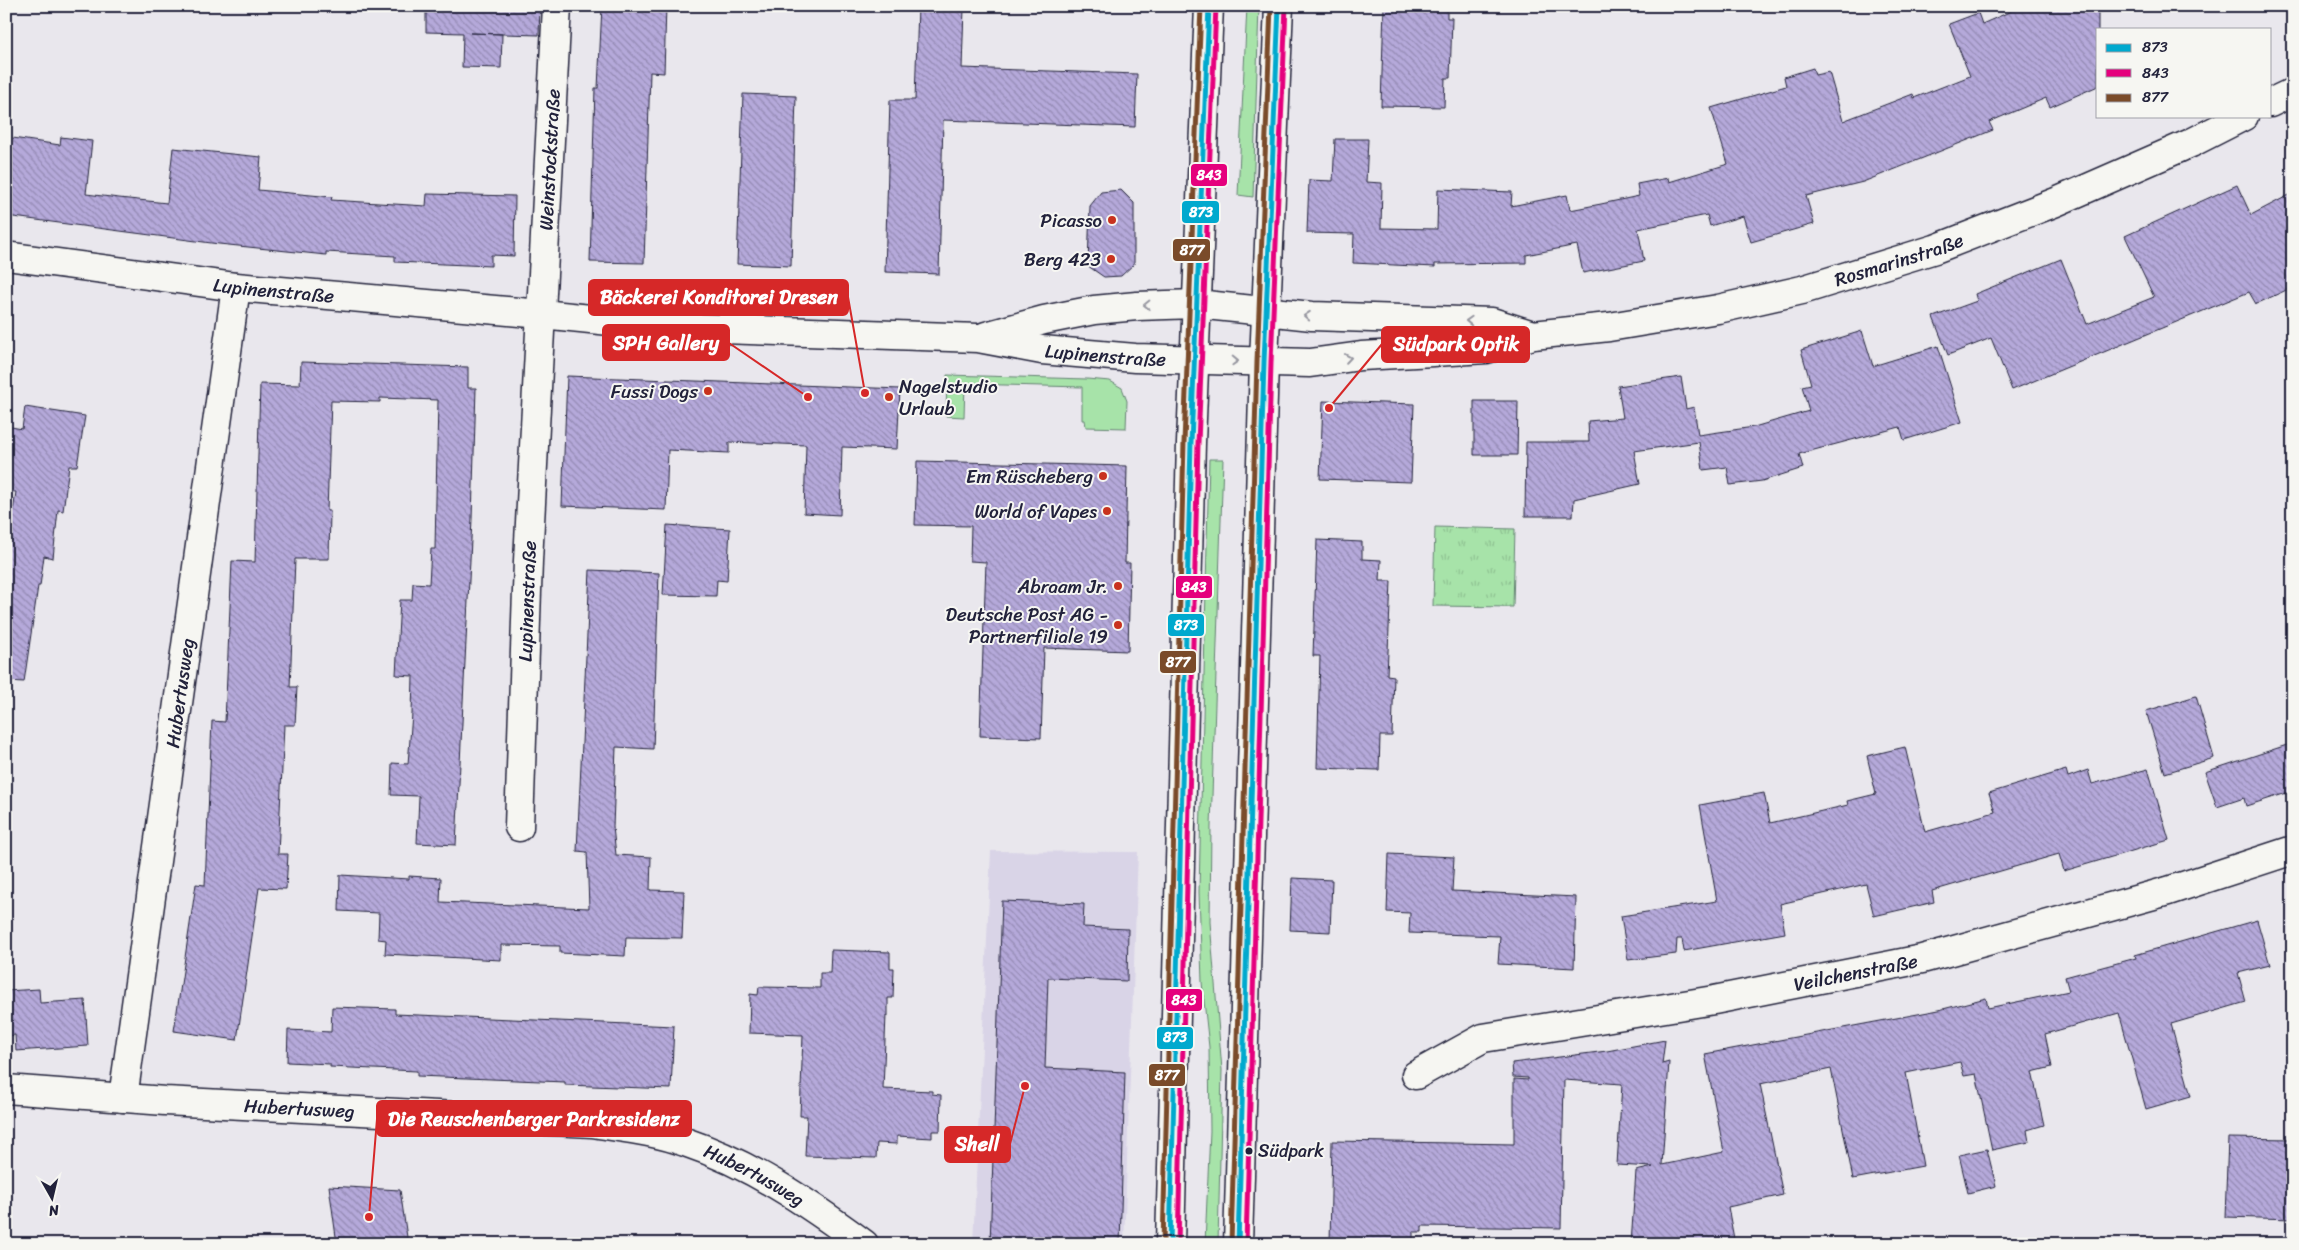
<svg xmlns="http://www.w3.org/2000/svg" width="2299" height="1250" font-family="Sriracha,sans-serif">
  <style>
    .built { fill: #d9d4e7 }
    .green { fill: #a7e3a9; stroke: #648272 }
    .park { fill: url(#park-tufts); stroke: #648272 }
    .building { fill: url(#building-back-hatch); stroke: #22223b }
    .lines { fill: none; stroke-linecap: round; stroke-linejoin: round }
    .minor-casing { stroke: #22223b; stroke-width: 31 }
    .major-casing { stroke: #22223b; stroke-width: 31 }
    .minor { stroke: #f6f6f2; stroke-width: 28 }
    .major { stroke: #f6f6f2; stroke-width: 28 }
    .bus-1-casing { stroke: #f6f6f2; stroke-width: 9 }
    .bus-2-casing { stroke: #f6f6f2; stroke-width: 9 }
    .bus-3-casing { stroke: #f6f6f2; stroke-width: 9 }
    .bus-1 { stroke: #00a9ce; stroke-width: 5 }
    .bus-2 { stroke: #e5007d; stroke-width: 5 }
    .bus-3 { stroke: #7a4b2a; stroke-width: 5 }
    .oneway { stroke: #9797a0 }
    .poi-dot { fill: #c8321e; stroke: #f6f6f2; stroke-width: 2 }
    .bus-dot { fill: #22223b; stroke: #f6f6f2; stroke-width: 2 }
    .labels { text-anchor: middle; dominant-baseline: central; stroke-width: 4; stroke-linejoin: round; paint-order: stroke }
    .bus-label { font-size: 18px; fill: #22223b; stroke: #f6f6f2; text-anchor: start }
    .street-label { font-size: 19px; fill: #22223b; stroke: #f6f6f2 }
    .poi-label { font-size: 19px; fill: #22223b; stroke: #f6f6f2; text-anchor: end }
    .leader { fill: none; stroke: #d62828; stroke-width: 2 }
    .callout-dot { fill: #d62828; stroke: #f6f6f2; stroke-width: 2 }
    .callout { fill: #d62828; stroke: #d62828; stroke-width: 2 }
    .callout-label { font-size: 20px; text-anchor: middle; font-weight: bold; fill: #fff }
    .line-badge { stroke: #f6f6f2; stroke-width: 2 }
    .badge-label { font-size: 14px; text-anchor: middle; font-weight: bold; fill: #fff }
  </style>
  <defs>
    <pattern id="park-tufts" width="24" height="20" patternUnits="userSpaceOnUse" patternTransform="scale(1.25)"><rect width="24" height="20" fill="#a7e3a9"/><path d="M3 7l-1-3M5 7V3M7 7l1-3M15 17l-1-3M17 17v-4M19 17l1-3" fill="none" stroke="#8fc292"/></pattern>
    <pattern id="building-back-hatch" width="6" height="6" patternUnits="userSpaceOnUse" patternTransform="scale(1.25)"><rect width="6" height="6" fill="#b5a9da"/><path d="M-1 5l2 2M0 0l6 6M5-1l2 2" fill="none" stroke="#9389b2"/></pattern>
  </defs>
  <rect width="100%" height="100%" fill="#e9e7ed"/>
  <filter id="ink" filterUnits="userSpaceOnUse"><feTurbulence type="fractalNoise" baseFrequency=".02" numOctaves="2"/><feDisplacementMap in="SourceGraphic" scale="10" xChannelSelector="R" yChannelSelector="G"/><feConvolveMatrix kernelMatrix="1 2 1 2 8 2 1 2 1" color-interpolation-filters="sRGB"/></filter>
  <g filter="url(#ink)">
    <polygon class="built" points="991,851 1138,852 1124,1244 973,1244"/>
    <g class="green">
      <polygon points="1247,6 1259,6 1253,197 1238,195"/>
      <polygon points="947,375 1087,379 1110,381 1122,388 1127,401 1126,428 1086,427 1085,420 1082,420 1082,387 965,384 964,417 946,416"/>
      <polygon points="1209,459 1223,459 1211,827 1210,922 1222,1070 1218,1244 1205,1244 1210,1131 1209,1047 1202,982 1199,892"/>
    </g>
    <polygon class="park" points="1435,527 1515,529 1513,607 1433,606"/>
    <g class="building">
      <polygon points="426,6 540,6 539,35 470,33 502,34 501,68 462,67 463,33 426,32"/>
      <polygon points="602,6 666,6 664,73 650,72 644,263 590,262 595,88 598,88"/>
      <polygon points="918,6 964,8 962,68 1137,74 1135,127 943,120 939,274 885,272 890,100 915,100"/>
      <polygon points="1384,6 1447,6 1447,18 1452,18 1450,78 1445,78 1444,107 1381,106"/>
      <polygon points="2023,6 2098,6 2098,86 2050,107 2046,98 1989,122 1993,130 1863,182 1806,196 1814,224 1751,242 1743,216 1710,226 1707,215 1638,229 1644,261 1583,273 1577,245 1526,255 1526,263 1435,264 1435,267 1353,263 1354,234 1307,233 1309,180 1333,181 1335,139 1368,139 1366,182 1382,183 1381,228 1437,229 1438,189 1512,192 1511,206 1567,195 1570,210 1601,204 1639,196 1637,184 1668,178 1669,182 1728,164 1711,108 1786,86 1784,77 1813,68 1815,75 1829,72 1843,121 1913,94 1914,98 1970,76 1949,24 1978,13 1982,24"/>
      <polygon points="743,94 796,96 791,266 737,264"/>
      <polygon points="6,137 60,145 61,137 92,141 86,194 119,198 167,203 173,148 261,157 258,190 332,197 331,200 426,206 427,194 515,196 514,256 491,255 491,266 395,262 395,256 326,252 326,255 219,244 6,216"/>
      <polygon points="2237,185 2251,215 2293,193 2293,287 2256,304 2249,292 2012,390 1991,338 1948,355 1933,317 1977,301 1975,294 2061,259 2087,324 2154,297 2125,236"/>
      <polygon points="1121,190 1134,203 1134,264 1121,276 1104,277 1088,266 1090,206 1101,192"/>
      <polygon points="1862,331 1873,366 1938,346 1962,422 1904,440 1900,427 1799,454 1803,468 1762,481 1730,485 1727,467 1703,470 1699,442 1634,451 1640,484 1574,499 1573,516 1525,516 1526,442 1589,442 1588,421 1623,418 1618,386 1681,377 1686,409 1694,407 1698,435 1754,427 1809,411 1802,386 1811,384 1801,350"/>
      <polygon points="301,362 468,367 468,388 476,388 472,519 456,845 417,843 419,796 391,795 392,763 408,764 412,714 413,676 396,675 400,600 412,600 413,583 429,584 431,549 435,549 438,400 380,398 380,402 331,401 327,511 330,511 329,559 295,559 290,687 297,687 295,725 284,725 278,854 288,854 286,889 259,888 237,1040 174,1031 196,884 205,885 212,721 225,722 232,561 255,562 260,384 300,385"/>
      <polygon points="567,376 900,389 897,449 842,447 840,515 804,513 806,445 729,442 729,453 668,450 666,510 562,506"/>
      <polygon points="1323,401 1414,404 1411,482 1320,479"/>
      <polygon points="1474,401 1518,401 1517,455 1474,455"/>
      <polygon points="25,407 85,416 77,466 69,466 63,511 58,510 53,558 44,556 40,586 38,586 24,682 6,681 6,557 16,492 6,491 6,426 22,429"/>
      <polygon points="917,461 1127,466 1125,563 1130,563 1128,651 1044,648 1041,738 980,736 986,562 970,561 971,526 915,525"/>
      <polygon points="667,525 730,529 727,581 717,580 716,596 663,595"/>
      <polygon points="1317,540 1362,542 1362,559 1381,560 1380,581 1391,581 1387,675 1394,676 1392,736 1380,736 1379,770 1317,768 1320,656 1313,656"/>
      <polygon points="590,570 659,573 653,749 616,747 613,827 616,855 651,857 650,890 684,891 682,938 626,937 625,956 560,953 560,946 501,945 501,960 385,954 386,940 378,939 379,913 339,911 340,875 409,879 409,876 441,878 440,902 589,908 587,852 577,851"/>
      <polygon points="2196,696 2214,758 2165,773 2146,711"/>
      <polygon points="2293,743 2293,791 2246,806 2244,798 2217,807 2205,772"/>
      <polygon points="1905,747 1925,832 1995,812 1989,793 2066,770 2068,777 2088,770 2092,784 2148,769 2169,840 2064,871 2059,854 1932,891 1934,902 1874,916 1866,884 1780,904 1785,933 1684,951 1682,939 1677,939 1676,954 1628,960 1621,916 1717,901 1700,805 1764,793 1770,823 1848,805 1847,801 1876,794 1867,756"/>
      <polygon points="1389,854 1454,857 1452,891 1576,897 1574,968 1498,964 1500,936 1409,933 1410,913 1387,912"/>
      <polygon points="1292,878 1332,880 1330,932 1290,930"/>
      <polygon points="1002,901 1084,904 1083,927 1128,929 1127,981 1048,978 1045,1068 1125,1072 1120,1244 990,1244"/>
      <polygon points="2257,920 2270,965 2238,973 2246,1002 2171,1024 2191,1096 2146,1109 2119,1013 2045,1034 2052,1067 2032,1072 2044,1125 2027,1130 2029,1142 1992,1150 1976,1074 1964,1076 1960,1062 1906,1073 1923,1166 1853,1179 1831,1069 1760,1084 1783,1195 1728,1207 1735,1244 1631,1244 1636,1171 1653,1167 1617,1165 1622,1084 1564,1080 1561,1228 1422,1226 1422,1232 1413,1232 1413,1244 1330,1244 1332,1141 1514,1144 1514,1079 1528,1080 1528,1078 1513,1077 1512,1063 1607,1051 1665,1040 1662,1064 1669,1062 1662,1165 1724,1152 1705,1054 1939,1010 1986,998 1988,1008 2069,991 2065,977 2136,958 2135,955"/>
      <polygon points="831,950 890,952 890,968 894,968 893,998 888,998 888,1016 886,1015 883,1089 932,1091 932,1094 941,1095 940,1131 932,1131 932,1138 897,1136 897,1144 877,1143 876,1158 805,1156 807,1116 800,1116 803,1035 749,1033 750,994 758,995 759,987 820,988 820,973 830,973"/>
      <polygon points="39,989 40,1003 85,1000 88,1046 16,1051 15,1035 6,1036 6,991"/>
      <polygon points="332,1007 395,1009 395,1014 674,1026 671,1089 565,1085 565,1082 417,1076 417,1071 330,1067 330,1064 287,1062 288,1030 331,1032"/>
      <polygon points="2228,1138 2293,1139 2293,1219 2225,1217"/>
      <polygon points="1987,1149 1996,1186 1968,1193 1959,1155"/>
      <polygon points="329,1186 400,1190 408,1244 337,1244"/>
    </g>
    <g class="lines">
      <g class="minor-casing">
        <g id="minor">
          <polyline points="2270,103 2293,92"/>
          <path id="s1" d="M6 256 236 287 542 314 668 327 978 338 1042 350 1135 358 1310 363 1361 356 1487 349 1533 335 1609 327 1718 309 1802 290 1935 249 2056 202 2191 143 2244 116"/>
          <polyline points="986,336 1044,320 1094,310 1137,306 1196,304 1312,316 1492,322 1533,335"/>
          <path id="s2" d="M519 827 528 561 557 6"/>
          <path id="s3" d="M1416 1075 1483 1038 1714 1000 1922 959 2168 891 2293 850"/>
          <path id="s4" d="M6 1089 165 1101 592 1123C623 1128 655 1131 685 1142 751 1164 808 1203 864 1244"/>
          <path id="s5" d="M123 1098 236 287"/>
        </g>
      </g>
      <g class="major-casing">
        <g id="major">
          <polyline points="1170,1244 1191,443 1209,6"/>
          <polyline points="1238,1244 1264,362 1279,6"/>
        </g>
      </g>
      <use href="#minor" class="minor"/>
      <use href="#major" class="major"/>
      <g class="bus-1-casing">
        <g id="bus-1">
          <polyline points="1170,1244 1191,443 1209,6"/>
          <polyline points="1238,1244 1264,362 1279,6"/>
        </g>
      </g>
      <g class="bus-2-casing">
        <g id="bus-2">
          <polyline points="1178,1244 1198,443 1216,6"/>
          <polyline points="1246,1244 1271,362 1286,6"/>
        </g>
      </g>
      <g class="bus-3-casing">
        <g id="bus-3">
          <polyline points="1163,1244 1184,443 1201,6"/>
          <polyline points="1231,1244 1257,362 1271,6"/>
        </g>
      </g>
      <use href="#bus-1" class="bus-1"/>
      <use href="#bus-2" class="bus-2"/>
      <use href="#bus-3" class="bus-3"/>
    </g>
    <defs><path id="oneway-chevron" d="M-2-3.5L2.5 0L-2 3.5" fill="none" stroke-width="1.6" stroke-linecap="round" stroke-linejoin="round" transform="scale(1.25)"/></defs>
    <g class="oneway">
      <use href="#oneway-chevron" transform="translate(1147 305) rotate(179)"/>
      <use href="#oneway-chevron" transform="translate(1307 316) rotate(-176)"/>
      <use href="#oneway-chevron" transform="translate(1469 321) rotate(-178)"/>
      <use href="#oneway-chevron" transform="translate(1348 358) rotate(-8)"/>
      <use href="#oneway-chevron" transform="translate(1235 361) rotate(2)"/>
    </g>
  </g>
  <g class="poi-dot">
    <circle cx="1112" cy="220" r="5"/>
    <circle cx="1111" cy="259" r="5"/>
    <circle cx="708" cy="391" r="5"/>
    <circle cx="889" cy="397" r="5"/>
    <circle cx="1103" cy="476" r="5"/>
    <circle cx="1107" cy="511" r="5"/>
    <circle cx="1118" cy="586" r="5"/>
    <circle cx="1118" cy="625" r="5"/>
  </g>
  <circle class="bus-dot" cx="1249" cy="1151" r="4.5"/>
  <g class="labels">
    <g class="bus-label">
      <text x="1258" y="1151">Südpark</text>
    </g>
    <g class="street-label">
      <text stroke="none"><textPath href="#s2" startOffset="668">Weinstockstraße</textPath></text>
      <text stroke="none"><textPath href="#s1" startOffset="1910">Rosmarinstraße</textPath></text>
      <text stroke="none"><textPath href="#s1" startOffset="270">Lupinenstraße</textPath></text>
      <text stroke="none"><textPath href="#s1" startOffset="1105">Lupinenstraße</textPath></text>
      <text stroke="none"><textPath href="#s2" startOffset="226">Lupinenstraße</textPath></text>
      <text stroke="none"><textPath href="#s5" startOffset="409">Hubertusweg</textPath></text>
      <text stroke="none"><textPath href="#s3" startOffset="455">Veilchenstraße</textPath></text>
      <text stroke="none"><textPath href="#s4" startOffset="294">Hubertusweg</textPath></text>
      <text stroke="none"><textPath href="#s4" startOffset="759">Hubertusweg</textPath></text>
    </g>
    <g class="poi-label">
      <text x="1102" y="220">Picasso</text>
      <text x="1101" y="259">Berg 423</text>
      <text x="899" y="386" text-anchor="start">Nagelstudio<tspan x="899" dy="22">Urlaub</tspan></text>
      <text x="698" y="391">Fussi Dogs</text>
      <text x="1093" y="476">Em Rüscheberg</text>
      <text x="1097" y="511">World of Vapes</text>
      <text x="1108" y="586">Abraam Jr.</text>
      <text x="1108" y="614">Deutsche Post AG -<tspan x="1108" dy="22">Partnerfiliale 19</tspan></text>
    </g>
  </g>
  <path class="leader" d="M865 393L848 297M808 397L729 343M1329 408L1382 344M369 1217L377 1119M1025 1086L1010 1144"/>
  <g class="callout-dot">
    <circle cx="865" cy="393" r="5"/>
    <circle cx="808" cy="397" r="5"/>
    <circle cx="1329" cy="408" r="5"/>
    <circle cx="369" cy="1217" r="5"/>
    <circle cx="1025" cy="1086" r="5"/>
  </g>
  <g class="callout">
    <rect x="589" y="280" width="259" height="35" rx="5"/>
    <rect x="603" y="325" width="126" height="35" rx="5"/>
    <rect x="1382" y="327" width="147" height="35" rx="5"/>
    <rect x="377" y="1101" width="314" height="35" rx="5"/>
    <rect x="945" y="1127" width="65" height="35" rx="5"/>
  </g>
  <g class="callout-label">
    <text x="719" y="304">Bäckerei Konditorei Dresen</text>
    <text x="666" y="350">SPH Gallery</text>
    <text x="1456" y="351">Südpark Optik</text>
    <text x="534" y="1126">Die Reuschenberger Parkresidenz</text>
    <text x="977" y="1151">Shell</text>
  </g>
  <g class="line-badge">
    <rect x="1190" y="163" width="38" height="24" rx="5" fill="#e5007d"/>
    <rect x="1181" y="200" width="39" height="24" rx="5" fill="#00a9ce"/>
    <rect x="1172" y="238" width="39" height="24" rx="5" fill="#7a4b2a"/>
    <rect x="1175" y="575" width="38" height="24" rx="5" fill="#e5007d"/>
    <rect x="1167" y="613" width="38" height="24" rx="5" fill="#00a9ce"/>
    <rect x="1159" y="650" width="38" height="24" rx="5" fill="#7a4b2a"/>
    <rect x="1165" y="988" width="38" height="24" rx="5" fill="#e5007d"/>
    <rect x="1156" y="1026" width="38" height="24" rx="5" fill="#00a9ce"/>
    <rect x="1148" y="1063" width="38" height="24" rx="5" fill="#7a4b2a"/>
  </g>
  <g class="badge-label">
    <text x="1209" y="180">843</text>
    <text x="1201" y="217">873</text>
    <text x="1192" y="255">877</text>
    <text x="1194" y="592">843</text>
    <text x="1186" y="630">873</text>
    <text x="1178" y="667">877</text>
    <text x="1184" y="1005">843</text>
    <text x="1175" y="1042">873</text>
    <text x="1167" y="1080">877</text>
  </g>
  <rect width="2299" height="1250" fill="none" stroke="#f6f6f2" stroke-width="25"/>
  <rect x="12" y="12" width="2274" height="1225" fill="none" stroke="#22223b" stroke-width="2" filter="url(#ink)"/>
  <rect x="2096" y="28" width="175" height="90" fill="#f6f6f2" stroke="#a1a1a9"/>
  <rect x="2106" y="44" width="25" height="8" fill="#00a9ce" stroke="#a1a1a9"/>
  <text x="2142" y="52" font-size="15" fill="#22223b">873</text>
  <rect x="2106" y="69" width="25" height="8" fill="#e5007d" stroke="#a1a1a9"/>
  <text x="2142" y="78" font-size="15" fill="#22223b">843</text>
  <rect x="2106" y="94" width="25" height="8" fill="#7a4b2a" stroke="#a1a1a9"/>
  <text x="2142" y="102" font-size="15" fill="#22223b">877</text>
  <g transform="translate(52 1198) rotate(172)" stroke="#f6f6f2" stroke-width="4" paint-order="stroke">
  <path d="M0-4L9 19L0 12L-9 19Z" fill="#22223b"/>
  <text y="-8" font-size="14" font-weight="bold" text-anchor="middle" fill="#22223b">N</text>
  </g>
</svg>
